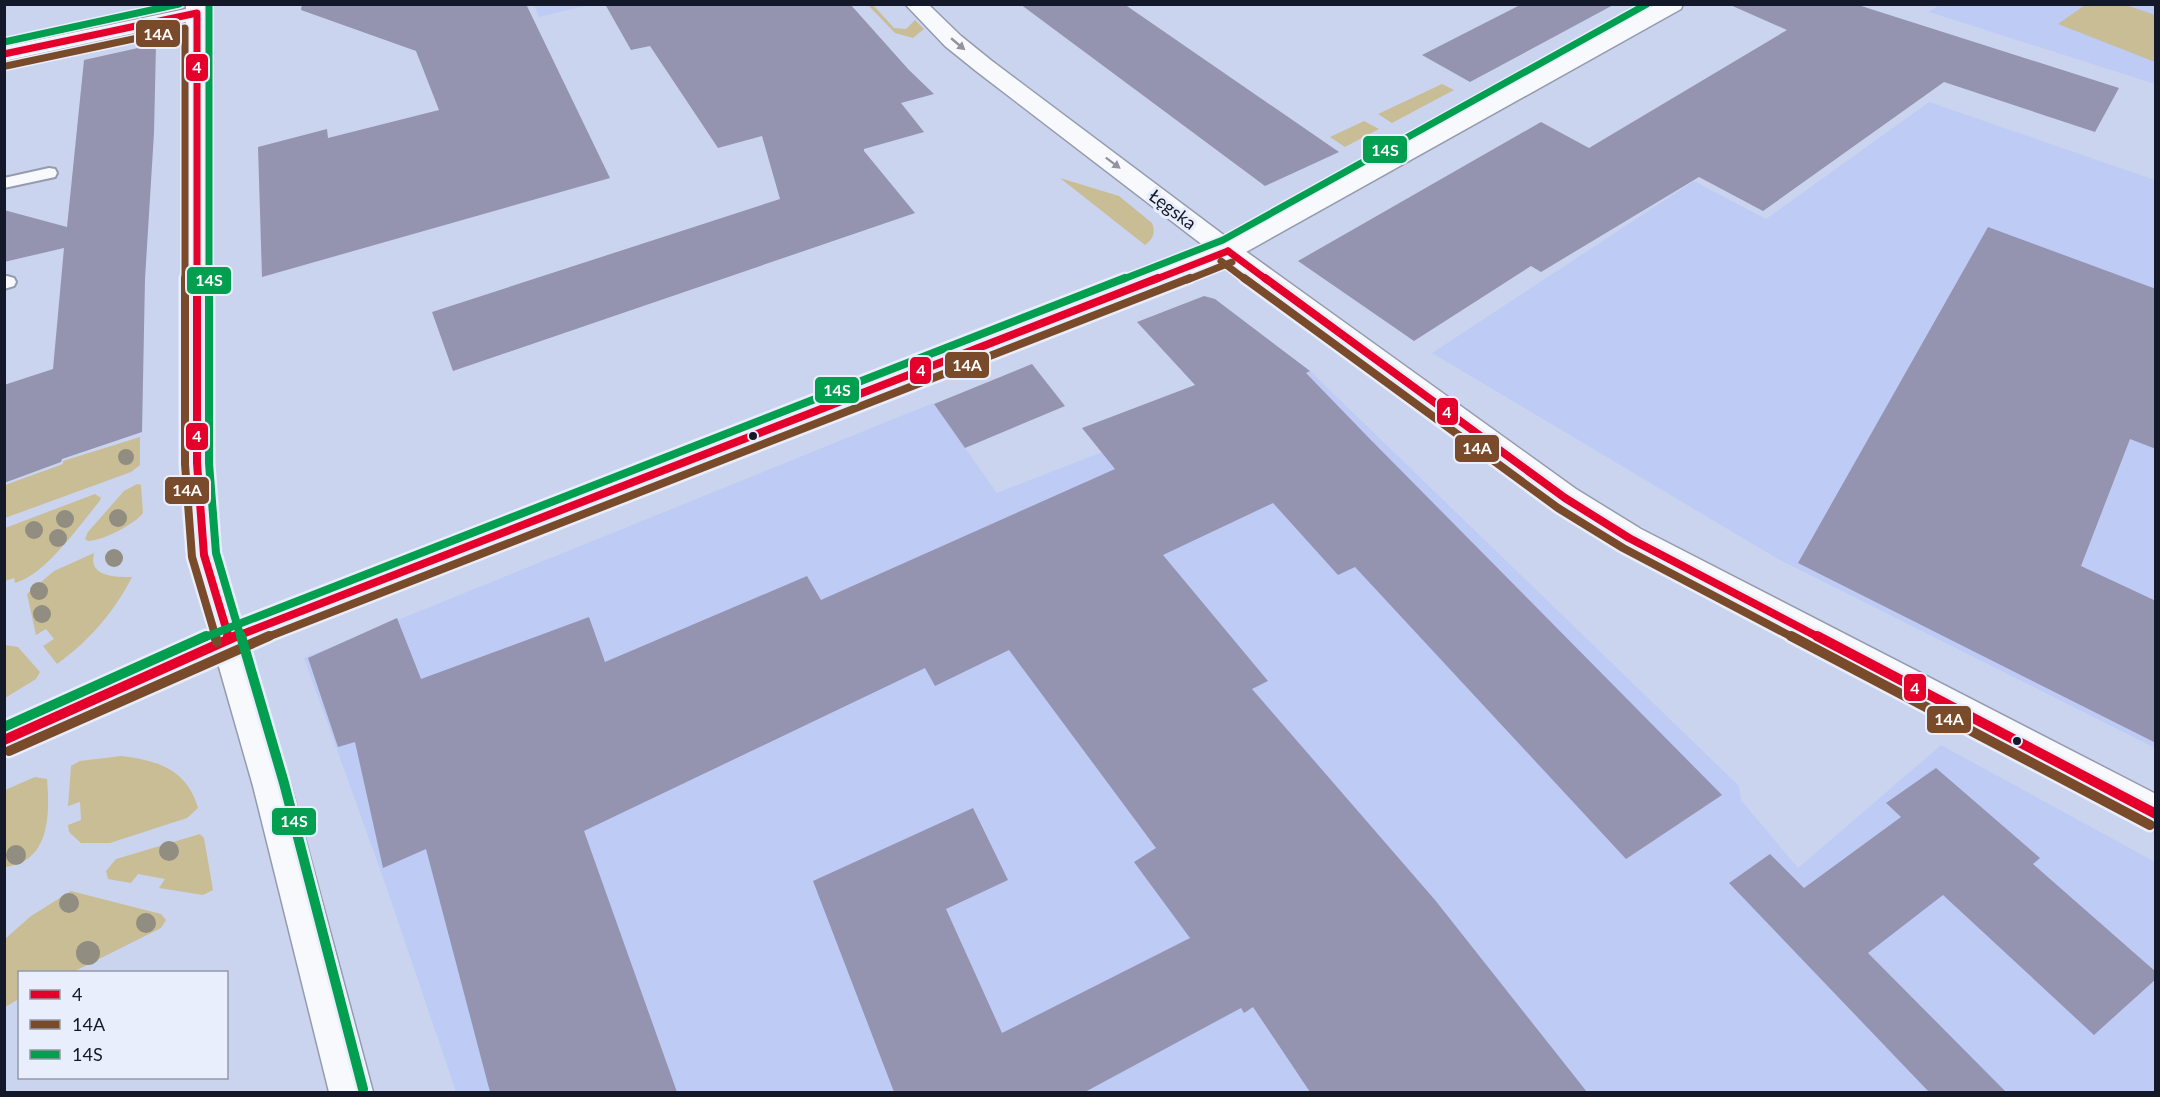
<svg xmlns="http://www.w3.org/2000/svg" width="2160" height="1097" font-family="Lato,sans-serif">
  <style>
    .built { fill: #becbf5 }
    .green { fill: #c9bd96 }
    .building { fill: #9494b0 }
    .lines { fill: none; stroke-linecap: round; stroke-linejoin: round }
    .lane-casing { stroke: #959bae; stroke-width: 4 }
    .street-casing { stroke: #959bae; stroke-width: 3 }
    .secondary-casing { stroke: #959bae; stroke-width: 3 }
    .lane { fill: #f7f9fc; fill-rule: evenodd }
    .street { fill: #f7f9fc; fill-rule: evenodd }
    .secondary { fill: #f7f9fc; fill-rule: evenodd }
    .bus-1-far2-casing { stroke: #e9eefd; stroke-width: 10 }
    .bus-1-far1-casing { stroke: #e9eefd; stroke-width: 13 }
    .bus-1-casing { stroke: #e9eefd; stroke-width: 15 }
    .bus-2-far2-casing { stroke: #e9eefd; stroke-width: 10 }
    .bus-2-far1-casing { stroke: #e9eefd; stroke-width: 13 }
    .bus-2-casing { stroke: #e9eefd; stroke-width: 15 }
    .bus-3-far2-casing { stroke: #e9eefd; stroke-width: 10 }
    .bus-3-far1-casing { stroke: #e9eefd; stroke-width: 13 }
    .bus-3-casing { stroke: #e9eefd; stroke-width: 15 }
    .bus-1-far2 { stroke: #e4002b; stroke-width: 7 }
    .bus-1-far1 { stroke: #e4002b; stroke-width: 8 }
    .bus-1 { stroke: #e4002b; stroke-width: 10 }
    .bus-2-far2 { stroke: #7a4b2a; stroke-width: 7 }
    .bus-2-far1 { stroke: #7a4b2a; stroke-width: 8 }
    .bus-2 { stroke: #7a4b2a; stroke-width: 10 }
    .bus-3-far2 { stroke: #019f4f; stroke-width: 7 }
    .bus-3-far1 { stroke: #019f4f; stroke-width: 8 }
    .bus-3 { stroke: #019f4f; stroke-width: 10 }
    .tree { fill: #918d81 }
    .oneway { fill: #91949e }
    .bus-dot { fill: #14192a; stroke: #e9eefd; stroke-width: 2 }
    .labels { text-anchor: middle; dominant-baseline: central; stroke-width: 6; stroke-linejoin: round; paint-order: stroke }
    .street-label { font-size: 18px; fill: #14192a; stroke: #e9eefd }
    .line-badge { stroke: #e9eefd; stroke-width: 2 }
    .badge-label { font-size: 16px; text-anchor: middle; font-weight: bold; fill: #fff }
  </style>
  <rect width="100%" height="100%" fill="#cbd4ee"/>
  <g class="built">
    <polygon points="1940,4 2155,5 2155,84 1929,12"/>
    <polygon points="534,5 589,5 539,17"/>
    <polygon points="1929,102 2155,180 2155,748 1778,559 1432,353 1694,181 1766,219"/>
    <polygon points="1310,371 1739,786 1741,800 1798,868 1941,745 2155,862 2155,1092 456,1092 386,886 304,658 933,403 997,493"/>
  </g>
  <g class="green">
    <polygon points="868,5 873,5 894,28 906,29 915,20 924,29 913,38 895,33"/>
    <polygon points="2085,5 2126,5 2155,15 2155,62 2058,24"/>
    <polygon points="1442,84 1454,90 1392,123 1378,114"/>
    <polygon points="1364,121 1379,129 1345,147 1330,137"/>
    <path d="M1060 178 1119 196 1152 223C1156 233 1153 239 1145 245Z"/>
    <polygon points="140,437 140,465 131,472 5,518 5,485 63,464 63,461"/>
    <path d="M137 484 141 485 143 513C135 524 102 541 88 541L85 539 88 532 124 491Z"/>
    <path d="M95 494 101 498 99 502C78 527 46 574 15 583L14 578 5 581V528Z"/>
    <path d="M94 553C88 577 115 577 132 577 115 611 88 642 57 664L43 646 54 639 46 629 36 635 27 594 54 571Z"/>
    <polygon points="5,645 18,647 40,672 36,679 5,698"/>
    <path d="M121 756C157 760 187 769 198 808L187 818 110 843H81L69 832 68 825 81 820 80 802 68 806 71 766 80 761Z"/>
    <path d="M35 777 47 779C50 814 50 862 5 867V790Z"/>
    <polygon points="200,834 204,838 213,890 203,895 159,888 165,879 138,874 131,883 108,879 106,871 116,859"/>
    <polygon points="71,891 161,914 166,920 161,928 73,972 20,972 19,999 5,1007 5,939 31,916"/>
  </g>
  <g class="building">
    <polygon points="302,4 526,4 610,178 262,277 258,147 327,129 328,138 439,110 416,51 301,10"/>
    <polygon points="605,4 850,4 909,70 934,94 901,103 924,132 864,149 864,151 915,213 453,371 432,312 780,199 762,136 718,148 650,46 631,50"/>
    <polygon points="1020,4 1124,4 1339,152 1265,186"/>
    <polygon points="1522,4 1615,4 1470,82 1422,55"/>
    <polygon points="1728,4 1855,4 2119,88 2095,132 1944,82 1763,211 1699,177 1541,272 1531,266 1414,341 1298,261 1541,122 1589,148 1787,30"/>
    <polygon points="156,44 154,133 145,279 142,432 62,459 61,462 4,483 4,385 53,369 64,248 4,262 4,210 67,227 84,60"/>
    <polygon points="1988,227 2156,289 2156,449 2130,439 2081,566 2156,601 2156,743 1798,563"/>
    <polygon points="1204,296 1215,299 1310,371 1306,373 1367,436 1722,795 1626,859 1355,567 1338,575 1273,503 1163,555 1268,681 1252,689 1435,900 1587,1092 1310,1092 1253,1007 1244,1013 1241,1008 1085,1092 894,1092 813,881 973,808 1008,880 946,909 1002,1033 1190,938 1134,862 1156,848 1009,650 935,686 925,668 584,831 677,1092 490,1092 426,849 383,868 355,742 338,747 308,658 397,618 421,679 589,617 605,662 807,576 821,600 1115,469 1082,428 1195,385 1137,322"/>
    <polygon points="1032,364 1065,406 965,448 934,404"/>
    <polygon points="1936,768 2040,858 2033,864 2156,972 2156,979 2094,1035 1943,895 1868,953 2006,1092 1929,1092 1729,883 1770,854 1804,888 1901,817 1886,803"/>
  </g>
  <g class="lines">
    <g class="lane-casing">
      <g id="lane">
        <polygon points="49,168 55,169 57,173 55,177 4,188 4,178"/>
        <polygon points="7,276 14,278 16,282 14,286 4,289 4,277"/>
      </g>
    </g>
    <g class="street-casing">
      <polygon id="street" points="1656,4 1683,4 1681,9 1237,257 1228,259 1219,257 1215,251 1219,245"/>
    </g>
    <g class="secondary-casing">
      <polygon id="secondary" points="186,4 208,4 213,463 221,555 240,620 1208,249 976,71 945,46 905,4 928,4 961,36 992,61 1237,245 1576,489 1641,529 2156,794 2156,832 1617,547 1554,507 1225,262 248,647 291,786 373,1092 329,1092 253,786 217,660 4,756 4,722 209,632 187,555 181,463 186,22 4,61 4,47 186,9"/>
    </g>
    <use href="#lane" class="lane"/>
    <use href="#street" class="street"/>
    <use href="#secondary" class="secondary"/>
    <g class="bus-1-far2-casing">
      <g id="bus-1-far2">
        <polyline points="4,54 197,13 197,280"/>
        <polyline points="1228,251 1267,280"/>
        <polyline points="1154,280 1228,251"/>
      </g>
    </g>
    <g class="bus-1-far1-casing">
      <g id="bus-1-far1">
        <polyline points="197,278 197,463 204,555 229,638"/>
        <polyline points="1265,278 1565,498 1629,538 1820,638"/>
        <polyline points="232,638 1158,278"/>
      </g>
    </g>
    <g class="bus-1-casing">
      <g id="bus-1">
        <polyline points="228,636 229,639"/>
        <polyline points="1817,636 2156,814"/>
        <polyline points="4,740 236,636"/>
      </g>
    </g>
    <g class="bus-2-far2-casing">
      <g id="bus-2-far2">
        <polyline points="6,66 185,28 185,280"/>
        <polyline points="1221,261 1246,280"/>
        <polyline points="1187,280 1232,262"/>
      </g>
    </g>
    <g class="bus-2-far1-casing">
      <g id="bus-2-far1">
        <polyline points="185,278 185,464 192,557 216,638"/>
        <polyline points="1244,278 1558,508 1623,548 1794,638"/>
        <polyline points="265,638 1190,278"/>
      </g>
    </g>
    <g class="bus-2-casing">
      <g id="bus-2">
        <polyline points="215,636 217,642"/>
        <polyline points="1791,636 2150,825"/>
        <polyline points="9,751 269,636"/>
      </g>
    </g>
    <g class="bus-3-far2-casing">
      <g id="bus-3-far2">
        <polyline points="209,4 209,280"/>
        <polyline points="4,42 179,4"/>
        <polyline points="1121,280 1223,240 1647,4"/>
      </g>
    </g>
    <g class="bus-3-far1-casing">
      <g id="bus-3-far1">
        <polyline points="209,278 209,463 216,553 241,638"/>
        <polyline points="203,638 1125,278"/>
      </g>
    </g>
    <g class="bus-3-casing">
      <g id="bus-3">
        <polyline points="241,636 284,783 363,1089"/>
        <polyline points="4,727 206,636"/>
      </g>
    </g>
    <use href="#bus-1-far2" class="bus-1-far2"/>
    <use href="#bus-1-far1" class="bus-1-far1"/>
    <use href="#bus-1" class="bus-1"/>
    <use href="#bus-2-far2" class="bus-2-far2"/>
    <use href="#bus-2-far1" class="bus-2-far1"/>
    <use href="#bus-2" class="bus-2"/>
    <use href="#bus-3-far2" class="bus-3-far2"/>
    <use href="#bus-3-far1" class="bus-3-far1"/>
    <use href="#bus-3" class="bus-3"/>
  </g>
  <g class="tree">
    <circle cx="126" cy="457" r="8"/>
    <circle cx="118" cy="518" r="9"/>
    <circle cx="65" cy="519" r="9"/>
    <circle cx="34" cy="530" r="9"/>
    <circle cx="58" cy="538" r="9"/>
    <circle cx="114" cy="558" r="9"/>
    <circle cx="39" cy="591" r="9"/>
    <circle cx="42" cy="614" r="9"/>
    <circle cx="169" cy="851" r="10"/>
    <circle cx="16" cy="855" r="10"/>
    <circle cx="69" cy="903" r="10"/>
    <circle cx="146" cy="923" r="10"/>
    <circle cx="88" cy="953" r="12"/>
  </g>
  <defs><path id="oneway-solid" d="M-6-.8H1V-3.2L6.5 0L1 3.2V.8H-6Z" transform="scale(1.5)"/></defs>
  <g class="oneway">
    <use href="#oneway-solid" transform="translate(958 44) rotate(40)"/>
    <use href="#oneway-solid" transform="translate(1113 163) rotate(37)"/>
  </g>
  <g class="bus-dot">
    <circle cx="753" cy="436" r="5"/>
    <circle cx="2017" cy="741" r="5"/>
  </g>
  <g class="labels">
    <g class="street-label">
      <text transform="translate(1173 209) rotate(37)">Łęgska</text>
    </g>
  </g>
  <g class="line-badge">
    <rect x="135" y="19" width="46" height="29" rx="6" fill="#7a4b2a"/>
    <rect x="185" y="53" width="24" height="29" rx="6" fill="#e4002b"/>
    <rect x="1362" y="135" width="46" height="29" rx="6" fill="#019f4f"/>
    <rect x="186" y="266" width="46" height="29" rx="6" fill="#019f4f"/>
    <rect x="944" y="351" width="46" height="28" rx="6" fill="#7a4b2a"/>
    <rect x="909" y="356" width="23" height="29" rx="6" fill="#e4002b"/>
    <rect x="814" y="376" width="46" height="28" rx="6" fill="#019f4f"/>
    <rect x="1436" y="397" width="23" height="29" rx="6" fill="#e4002b"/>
    <rect x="185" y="422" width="24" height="29" rx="6" fill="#e4002b"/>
    <rect x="1454" y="434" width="46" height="29" rx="6" fill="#7a4b2a"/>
    <rect x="164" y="476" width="46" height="29" rx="6" fill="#7a4b2a"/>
    <rect x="1903" y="673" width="24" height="29" rx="6" fill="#e4002b"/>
    <rect x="1926" y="705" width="46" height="29" rx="6" fill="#7a4b2a"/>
    <rect x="271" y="807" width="46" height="29" rx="6" fill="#019f4f"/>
  </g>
  <g class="badge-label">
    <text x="158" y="40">14A</text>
    <text x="197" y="73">4</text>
    <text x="1385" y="156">14S</text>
    <text x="209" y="286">14S</text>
    <text x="967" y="371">14A</text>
    <text x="921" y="376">4</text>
    <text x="837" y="396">14S</text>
    <text x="1447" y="418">4</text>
    <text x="197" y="442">4</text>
    <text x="1477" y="454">14A</text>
    <text x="187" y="496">14A</text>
    <text x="1915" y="694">4</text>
    <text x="1949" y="725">14A</text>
    <text x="294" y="827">14S</text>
  </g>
  <rect width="2160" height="1097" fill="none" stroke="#14192a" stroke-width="12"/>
  <rect x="18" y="971" width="210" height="108" fill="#e9eefd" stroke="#9499a9" stroke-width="1.5"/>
  <rect x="30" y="990" width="30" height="9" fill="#e4002b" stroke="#9499a9" stroke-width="1.5"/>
  <text x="72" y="1001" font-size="18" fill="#14192a">4</text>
  <rect x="30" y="1020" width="30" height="9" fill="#7a4b2a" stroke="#9499a9" stroke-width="1.5"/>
  <text x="72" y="1031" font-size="18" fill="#14192a">14A</text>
  <rect x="30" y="1050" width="30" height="9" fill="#019f4f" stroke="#9499a9" stroke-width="1.5"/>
  <text x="72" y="1061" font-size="18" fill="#14192a">14S</text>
</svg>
